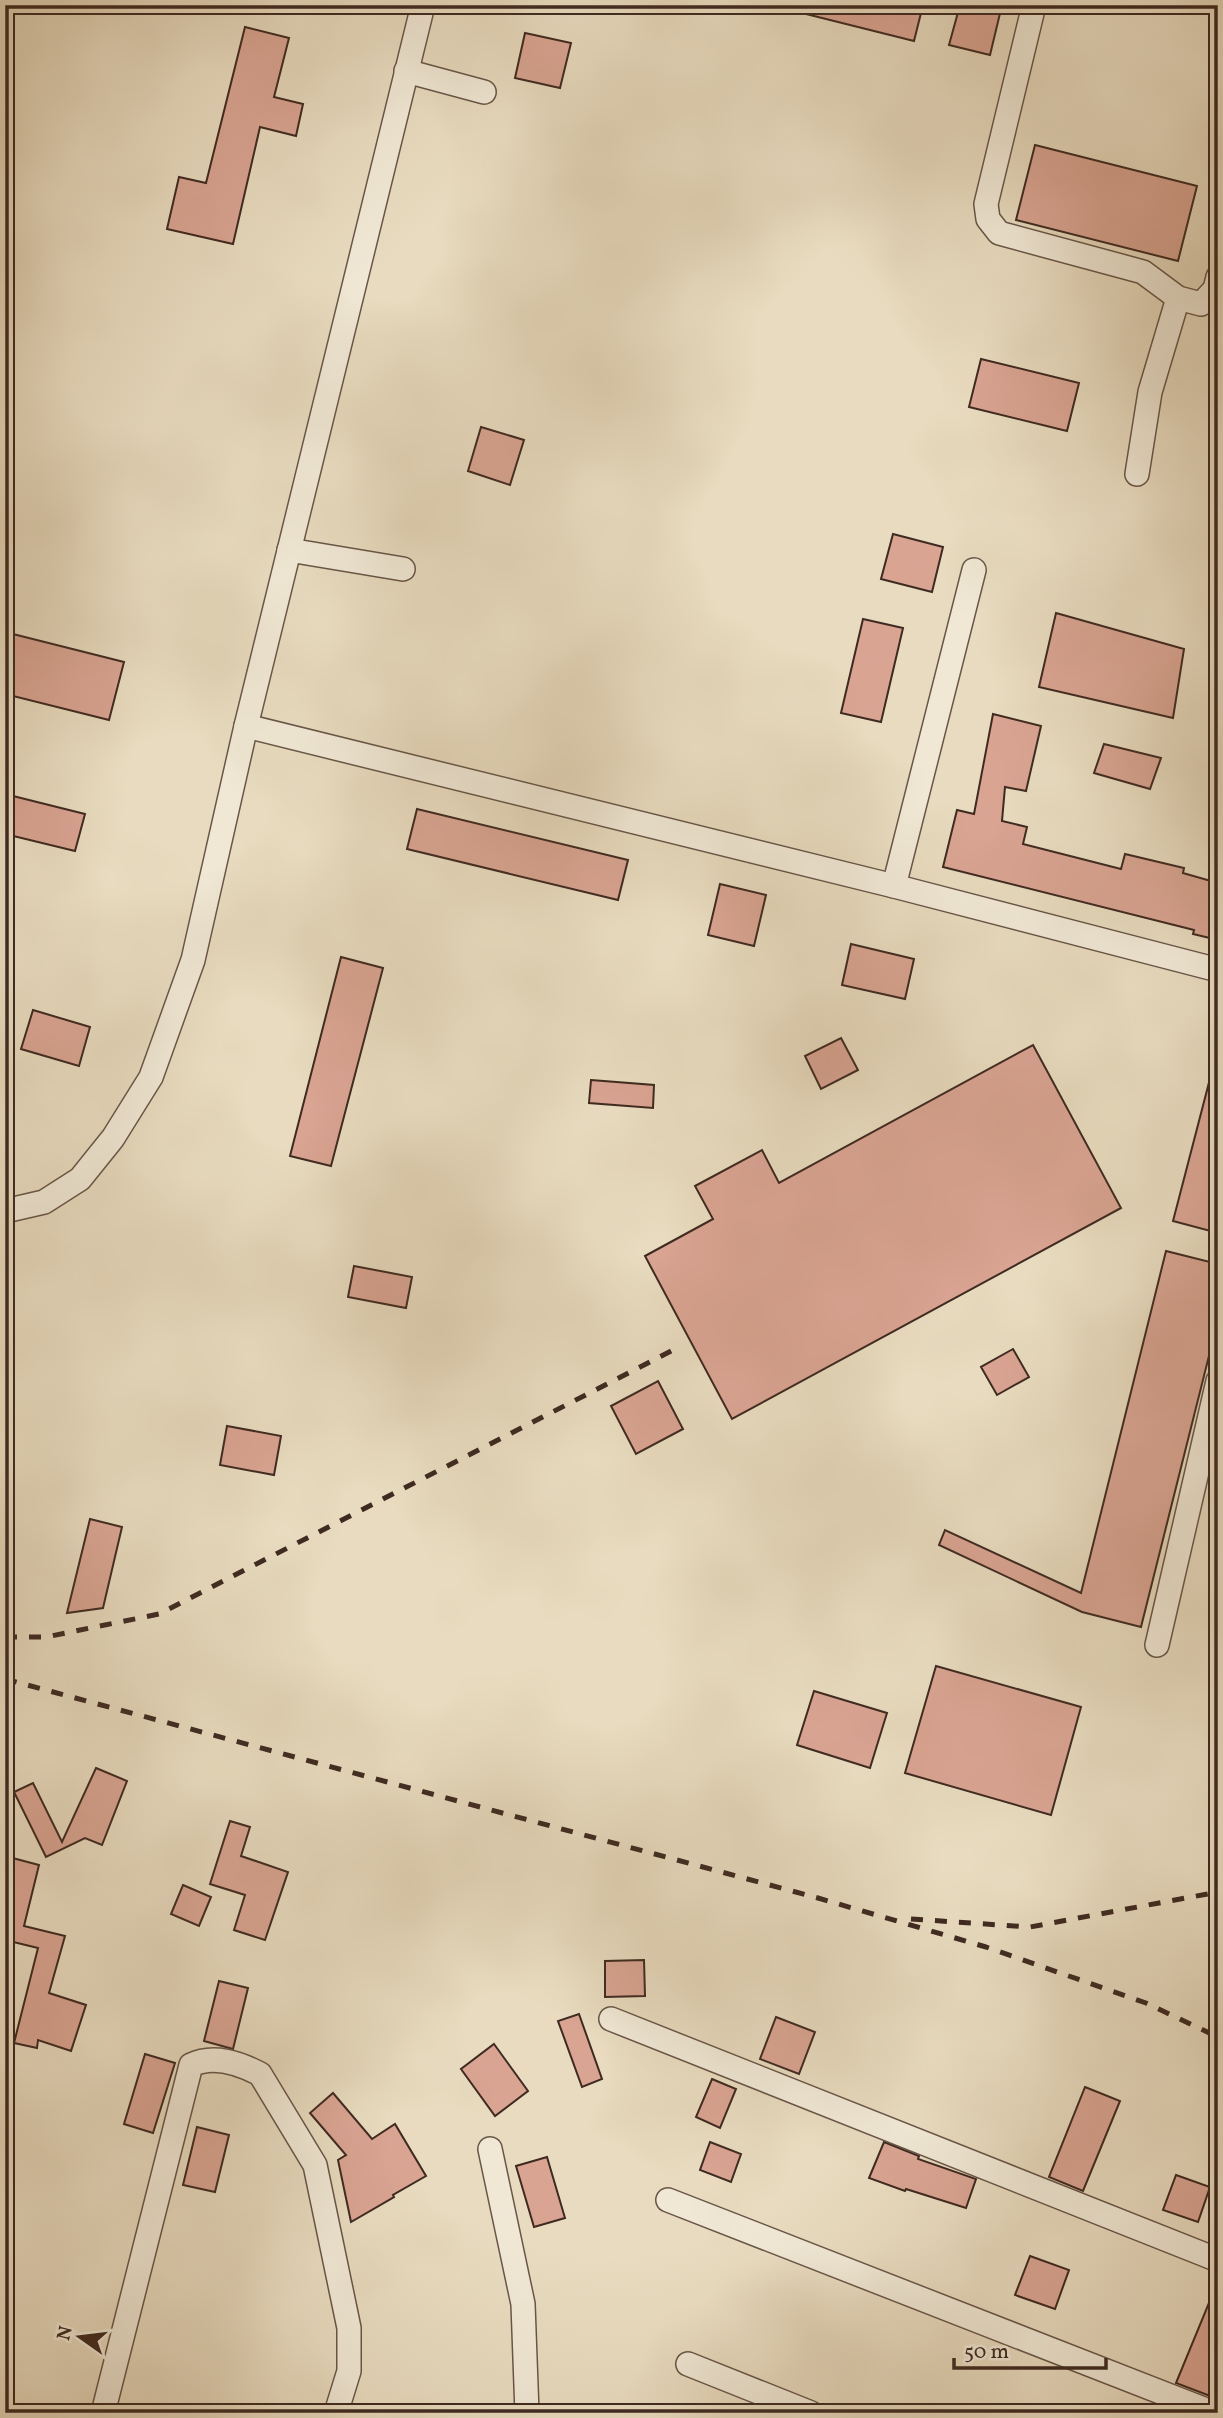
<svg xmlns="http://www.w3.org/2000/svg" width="1223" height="2418" font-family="Vollkorn,serif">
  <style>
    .building { fill: #d9a492; stroke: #3f2a21; stroke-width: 2 }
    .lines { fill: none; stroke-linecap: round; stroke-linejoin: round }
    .minor-casing { stroke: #695648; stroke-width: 26 }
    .minor { stroke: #f0e8d5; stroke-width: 23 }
    .rail { stroke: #3f2a21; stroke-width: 5; stroke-dasharray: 12 12; stroke-linecap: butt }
  </style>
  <rect width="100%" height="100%" fill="#e8dbbf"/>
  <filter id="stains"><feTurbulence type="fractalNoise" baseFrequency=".00286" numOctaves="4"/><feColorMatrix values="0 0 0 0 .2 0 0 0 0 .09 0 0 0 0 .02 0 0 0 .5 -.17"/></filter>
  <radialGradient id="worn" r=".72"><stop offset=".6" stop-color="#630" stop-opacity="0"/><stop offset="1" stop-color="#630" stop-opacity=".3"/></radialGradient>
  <g class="building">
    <polygon points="795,5 923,5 914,41 794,11"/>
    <polygon points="960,5 1002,5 990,55 949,45"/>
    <polygon points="245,27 289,38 274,97 303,104 296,136 260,127 233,244 167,229 179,177 206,183"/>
    <polygon points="525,33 571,43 560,88 515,78"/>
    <polygon points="1035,145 1197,186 1178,261 1016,220"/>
    <polygon points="981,359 1079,383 1067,431 969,407"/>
    <polygon points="481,427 524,440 510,485 468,471"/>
    <polygon points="893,534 943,547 932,592 881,579"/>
    <polygon points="1056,613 1184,649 1173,718 1039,687"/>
    <polygon points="863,619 903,628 881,722 841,713"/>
    <polygon points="5,632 124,662 109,720 5,694"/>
    <polygon points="993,714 1041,726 1026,791 1005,787 1002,821 1027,827 1023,844 1121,869 1125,854 1184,868 1183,873 1218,883 1218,940 1193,934 1194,930 943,867 957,810 974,814"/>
    <polygon points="1104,744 1161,758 1150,789 1094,773"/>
    <polygon points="5,794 85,814 75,851 5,834"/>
    <polygon points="417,809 628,860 618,900 407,849"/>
    <polygon points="720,884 766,895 754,946 708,935"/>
    <polygon points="851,944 914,959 905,999 842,985"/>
    <polygon points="341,957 383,968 331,1166 290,1156"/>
    <polygon points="33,1010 90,1027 79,1066 21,1049"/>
    <polygon points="841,1038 858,1070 821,1089 805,1056"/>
    <polygon points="1033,1045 1121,1208 732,1419 645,1256 713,1219 695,1186 762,1150 779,1183"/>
    <polygon points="1212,1071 1218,1072 1218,1233 1173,1221"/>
    <polygon points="591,1080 654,1085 653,1108 589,1103"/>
    <polygon points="1166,1251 1218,1264 1218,1320 1141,1627 1082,1612 939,1545 945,1530 1081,1593"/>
    <polygon points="354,1266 412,1277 406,1308 348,1297"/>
    <polygon points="1013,1349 1029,1377 997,1395 981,1367"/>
    <polygon points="658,1381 683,1429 636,1454 611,1406"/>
    <polygon points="227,1426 281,1436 274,1475 220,1465"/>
    <polygon points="90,1519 122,1527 103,1608 67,1613"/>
    <polygon points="936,1666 1081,1707 1051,1815 905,1773"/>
    <polygon points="814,1691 887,1713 870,1768 797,1745"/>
    <polygon points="96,1768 127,1781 102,1845 85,1838 46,1857 14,1792 33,1783 62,1842"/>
    <polygon points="230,1821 250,1827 241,1856 288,1872 265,1940 234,1930 245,1895 210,1884"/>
    <polygon points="5,1856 39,1865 24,1926 65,1936 49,1993 86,2005 71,2051 38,2040 37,2048 14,2043 38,1948 5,1940"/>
    <polygon points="183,1885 211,1897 199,1926 171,1914"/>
    <polygon points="644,1960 645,1996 605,1997 605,1961"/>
    <polygon points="219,1981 248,1988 233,2049 204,2041"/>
    <polygon points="579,2014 602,2079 582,2087 558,2021"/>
    <polygon points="776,2017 815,2032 799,2074 760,2059"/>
    <polygon points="494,2044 528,2091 495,2116 461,2069"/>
    <polygon points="145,2054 175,2063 153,2133 124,2124"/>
    <polygon points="712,2079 736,2089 720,2128 696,2117"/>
    <polygon points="1085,2087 1120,2101 1083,2191 1049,2177"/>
    <polygon points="333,2093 372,2139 395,2124 426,2176 393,2195 394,2197 351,2222 338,2160 346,2155 310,2113"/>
    <polygon points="197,2127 229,2135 215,2192 183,2185"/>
    <polygon points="710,2142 741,2154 731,2182 700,2170"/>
    <polygon points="884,2142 919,2156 918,2159 976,2179 966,2208 906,2189 905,2191 869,2178"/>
    <polygon points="547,2157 565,2218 534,2227 516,2166"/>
    <polygon points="1176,2175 1210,2187 1198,2222 1163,2210"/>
    <polygon points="1030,2256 1069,2270 1055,2309 1015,2295"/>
    <polygon points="1218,2281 1218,2399 1176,2383"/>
  </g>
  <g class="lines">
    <g class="minor-casing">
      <g id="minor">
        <polyline points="1034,5 986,204 988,219 999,233 1143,272 1178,298 1201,304 1215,289 1218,277"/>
        <polyline points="406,71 484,92"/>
        <polyline points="1137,474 1150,392 1178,298"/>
        <polyline points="289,550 403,569"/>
        <polyline points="246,726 894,886 1218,970"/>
        <polyline points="894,886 974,570"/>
        <polyline points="5,1211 44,1202 80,1179 113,1138 151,1077 193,960 246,726 423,5"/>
        <polyline points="1157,1645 1218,1381"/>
        <polyline points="611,2019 1218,2260"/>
        <polyline points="490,2149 523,2304 527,2413"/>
        <polyline points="668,2200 1214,2413"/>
        <polyline points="688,2364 811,2413"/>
        <path d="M103 2413 191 2065C214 2054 239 2063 260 2074L315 2165 349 2328V2371L336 2413"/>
      </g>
    </g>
    <use href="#minor" class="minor"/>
    <g class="rail">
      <polyline points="5,1637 46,1637 159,1614 681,1346"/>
      <polyline points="5,1679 818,1898 986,1947 1146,2003 1218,2037"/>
      <polyline points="911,1919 1030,1927 1218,1892"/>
    </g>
  </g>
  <rect width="1223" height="2418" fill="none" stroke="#e8dbbf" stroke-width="28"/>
  <rect x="7" y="7" width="1209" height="2404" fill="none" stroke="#3f2a21" stroke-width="3.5"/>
  <rect x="14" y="14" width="1195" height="2390" fill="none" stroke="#3f2a21" stroke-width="2"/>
  <g transform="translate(80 2337) rotate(284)" stroke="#f0e8d5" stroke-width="5" paint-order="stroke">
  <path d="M0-5L12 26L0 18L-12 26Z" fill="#3f2a21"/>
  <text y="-10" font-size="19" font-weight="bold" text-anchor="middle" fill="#3f2a21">N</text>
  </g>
  <path d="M954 2358v10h152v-10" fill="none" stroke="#3f2a21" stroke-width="3.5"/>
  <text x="964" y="2358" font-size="21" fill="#3f2a21" stroke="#f0e8d5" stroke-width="5" paint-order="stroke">50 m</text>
  <rect width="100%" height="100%" filter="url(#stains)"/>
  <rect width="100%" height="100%" fill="url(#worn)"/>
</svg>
